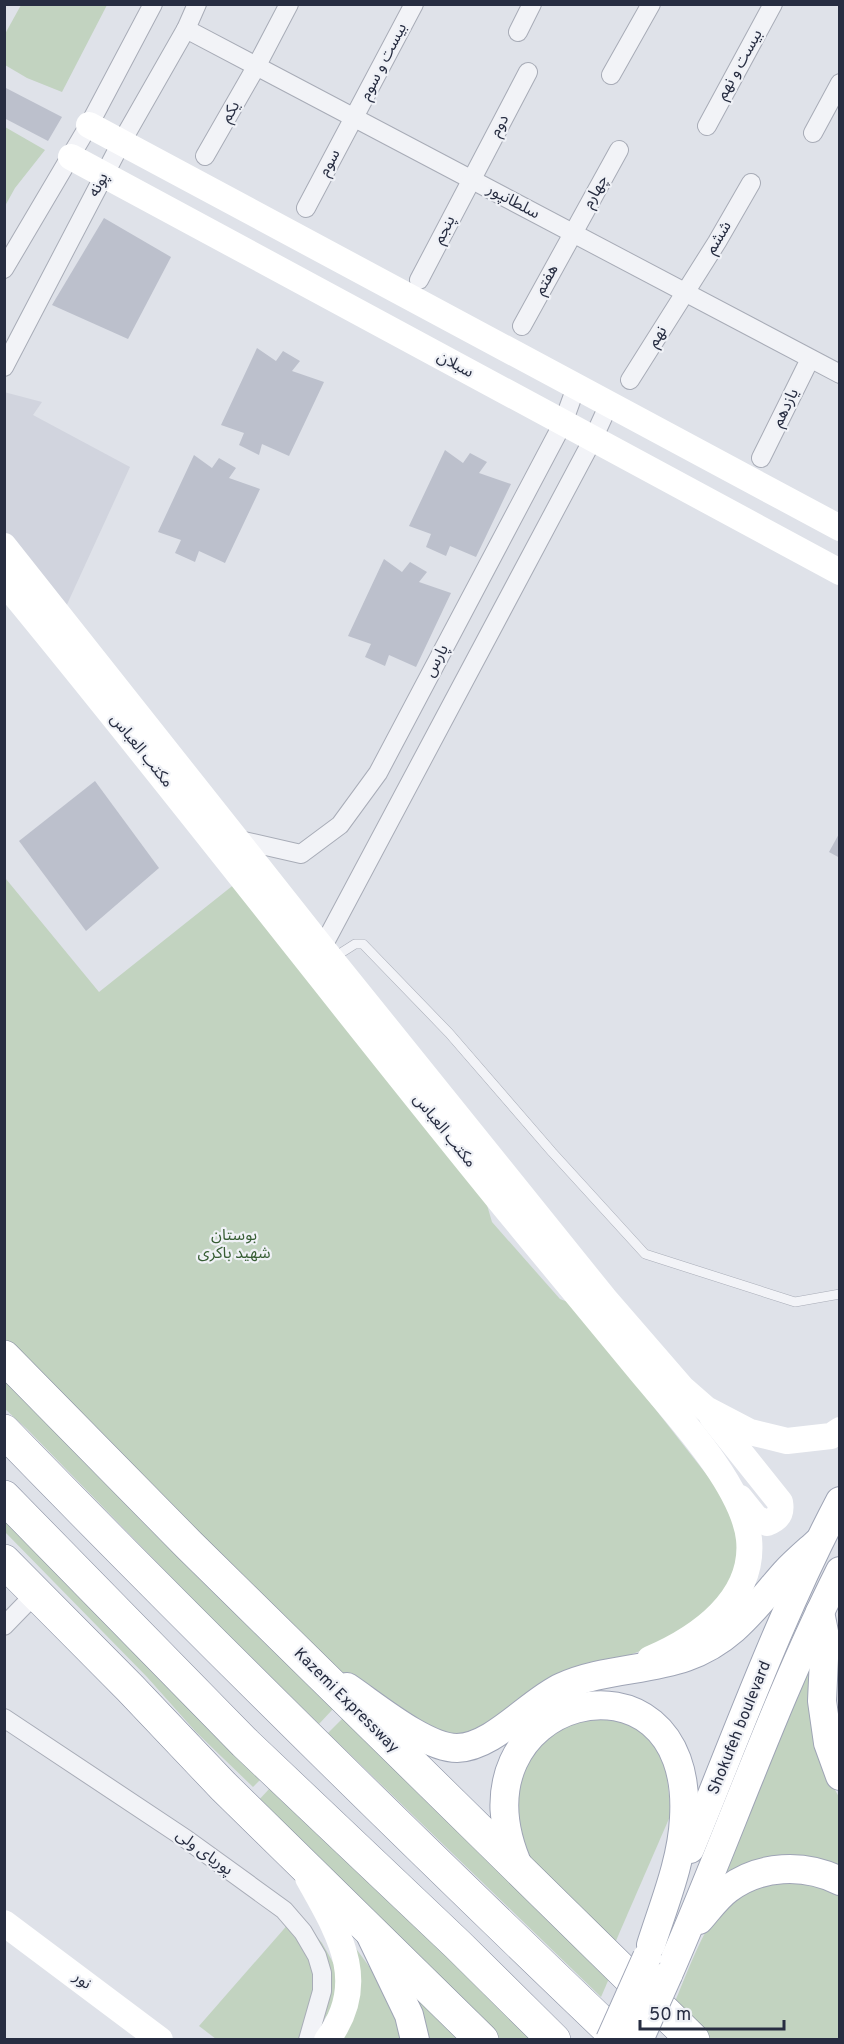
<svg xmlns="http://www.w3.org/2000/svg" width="844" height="2044" font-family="Overpass,'Noto Sans Arabic',sans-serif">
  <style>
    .built { fill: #d1d4de }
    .green { fill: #c2d3c0 }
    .building { fill: #bcc0cc }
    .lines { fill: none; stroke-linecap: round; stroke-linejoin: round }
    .lane-casing { stroke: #a8acb7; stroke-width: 10 }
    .street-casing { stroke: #a8acb7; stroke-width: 20 }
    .primary-casing { stroke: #9ea4b5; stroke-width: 30 }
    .highway-casing { stroke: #868da0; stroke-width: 34 }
    .lane { stroke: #f2f3f7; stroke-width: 9 }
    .street { stroke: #f2f3f7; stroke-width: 18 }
    .secondary { stroke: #fff; stroke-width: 26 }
    .primary { stroke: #fff; stroke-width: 28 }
    .highway { stroke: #fff; stroke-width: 33 }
    .primary-bridge-casing { stroke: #9ea4b5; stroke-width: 30; stroke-linecap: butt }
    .primary-bridge { stroke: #fff; stroke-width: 28 }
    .labels { text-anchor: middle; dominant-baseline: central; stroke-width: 4.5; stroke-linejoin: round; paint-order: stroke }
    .street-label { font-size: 16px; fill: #272d41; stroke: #eff1f6 }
    .park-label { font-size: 16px; fill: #375d34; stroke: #eff1f6 }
  </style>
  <rect width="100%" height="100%" fill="#dfe2e9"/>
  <polygon class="built" points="4,392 42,402 33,415 130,467 64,611 5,537"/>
  <g class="green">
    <polygon points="21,5 107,5 62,92 27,78 5,65 5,34"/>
    <polygon points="5,127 45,150 15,188 5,206"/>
    <polygon points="6,879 99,992 236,883 482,1188 492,1222 560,1299 573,1304 721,1493 739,1536 737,1577 690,1630 654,1646 613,1661 463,1742 367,1694 248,1588 5,1340 5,880"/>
    <polygon points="5,1374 333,1709 319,1724 212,1619 27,1429 5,1409"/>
    <polygon points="4,1509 266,1774 253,1787 196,1732 147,1677 5,1532"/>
    <polygon points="817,1631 829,1779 839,1797 839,1871 712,1893"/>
    <polygon points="343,1718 611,1974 601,1997 328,1733"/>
    <polygon points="626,1719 664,1750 671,1814 615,1943 522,1852 515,1793 523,1765 540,1740 568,1721"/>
    <polygon points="270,1788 533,2039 500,2039 257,1802"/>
    <path d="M782 1880 813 1883 839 1893V2039H709L674 2004C685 1979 704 1925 722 1908 738 1892 761 1887 782 1880Z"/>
    <polygon points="297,1914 322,1943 339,1973 333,2007 310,2039 216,2039 199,2026"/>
    <polygon points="349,1939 390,1995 407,2039 339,2040"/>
    <polygon points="395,1969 465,2039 423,2039"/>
  </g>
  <g class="building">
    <polygon points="4,87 62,117 48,141 4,118"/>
    <polygon points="104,218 171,257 128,339 52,305"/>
    <polygon points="257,348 276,361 283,351 300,361 292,371 324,382 289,456 262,444 259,455 239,445 244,433 221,425"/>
    <polygon points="445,450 463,463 470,453 487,462 479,473 511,484 476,557 450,546 446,556 426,547 431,534 409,526"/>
    <polygon points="194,455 212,468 219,458 236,468 229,478 260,489 225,563 199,551 195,562 175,553 181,540 158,532"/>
    <polygon points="384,559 402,572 410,562 427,572 419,582 451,593 416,667 389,655 385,666 365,657 371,644 348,636"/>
    <polygon points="95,781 159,868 86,931 19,841"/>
    <polygon points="840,832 840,858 829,852"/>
  </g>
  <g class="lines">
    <g class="lane-casing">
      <polyline id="lane" points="333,958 355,944 363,944 449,1033 552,1152 645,1254 795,1302 840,1294"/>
    </g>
    <g class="street-casing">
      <g id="street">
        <polyline points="186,29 840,374"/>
        <polyline points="518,32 532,4"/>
        <polyline points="611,75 651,4"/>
        <polyline points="707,126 773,4"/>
        <polyline points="813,133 840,83"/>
        <polyline points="205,156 256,67 289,4"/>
        <polyline points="306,208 414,4"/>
        <polyline points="4,269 89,125 153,4"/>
        <polyline points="419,280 528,72"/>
        <polyline points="522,326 619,150"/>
        <polyline points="4,367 121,143 186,29 197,4"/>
        <polyline points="630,380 717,242 751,183"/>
        <polyline points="761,458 810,359"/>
        <polyline points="235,839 301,854 340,825 378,773 563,423 576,387"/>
        <polyline points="314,955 322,948 593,439 609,404"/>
        <polyline points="4,1626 36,1593"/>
        <polyline points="4,1718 186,1839 284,1910 303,1932 317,1956 322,1973 322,1991 308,2040"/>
      </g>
    </g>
    <g class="primary-casing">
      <g id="primary">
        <polyline points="820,1612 825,1637 822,1701 828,1743 840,1776"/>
        <path d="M347 1687C374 1705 425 1748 457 1748 494 1747 529 1702 562 1687 601 1669 646 1671 686 1657 732 1641 754 1608 785 1573 795 1562 807 1552 818 1542"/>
        <path d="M690 1849C738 1732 781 1613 840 1501"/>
        <path d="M520 1870C440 1695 695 1632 684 1818 682 1861 664 1904 651 1945"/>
        <path d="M699 1920C708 1910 717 1897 728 1889 760 1865 804 1863 840 1881"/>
        <polyline points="371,1936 409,2015 415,2040"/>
        <path d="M668 1975C727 1841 774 1702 840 1571"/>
      </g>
    </g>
    <g class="highway-casing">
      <g id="highway">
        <polyline points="4,1357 189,1545 693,2040"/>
        <path d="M4 1431C205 1638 411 1840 620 2040"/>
        <polyline points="4,1497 245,1743 458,1945 554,2040"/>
        <polyline points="4,1561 130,1688 223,1786 482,2040"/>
      </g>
    </g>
    <use href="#lane" class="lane"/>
    <use href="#street" class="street"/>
    <g class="secondary">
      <polyline points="89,125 840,528"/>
      <polyline points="71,157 840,572"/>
      <polyline points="4,546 331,959 604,1298 682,1388 706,1409 750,1432 787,1441 831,1436 840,1430"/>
      <path d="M4 582C175 789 338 1003 508 1211 552 1265 597 1318 641 1372 675 1413 743 1485 749 1539 755 1599 699 1638 650 1659"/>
      <path d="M712 1417 780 1502C782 1513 778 1519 767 1523L756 1518 740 1498"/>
      <path d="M308 1878C338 1932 371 1982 327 2040"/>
      <polyline points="4,1923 160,2040"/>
    </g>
    <use href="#primary" class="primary"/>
    <use href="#highway" class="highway"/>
    <g class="primary-bridge-casing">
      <g id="primary-bridge">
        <polyline points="610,2040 647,1957"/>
        <polyline points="639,2040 668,1975"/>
      </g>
    </g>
    <use href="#primary-bridge" class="primary-bridge"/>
  </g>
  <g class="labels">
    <g class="street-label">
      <text transform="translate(384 62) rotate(-63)">بیست و سوم</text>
      <text transform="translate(740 65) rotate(-61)">بیست و نهم</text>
      <text transform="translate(231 112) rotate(-60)">یکم</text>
      <text transform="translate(500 126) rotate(-62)">دوم</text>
      <text transform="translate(330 163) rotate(-62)">سوم</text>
      <text transform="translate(99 185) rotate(-62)">پونه</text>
      <text transform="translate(596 192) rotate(-61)">چهارم</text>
      <text transform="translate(513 202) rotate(28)">سلطانپور</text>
      <text transform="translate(445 230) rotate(-63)">پنجم</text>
      <text transform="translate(719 238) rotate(-59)">ششم</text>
      <text transform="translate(547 280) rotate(-61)">هفتم</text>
      <text transform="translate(658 337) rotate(-57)">نهم</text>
      <text transform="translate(455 365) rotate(28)">سبلان</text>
      <text transform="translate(786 408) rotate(-64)">یازدهم</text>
      <text transform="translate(437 661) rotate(-62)">پارس</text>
      <text transform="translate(141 751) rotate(51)">مکتب العباس</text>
      <text transform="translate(444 1131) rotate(51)">مکتب العباس</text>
      <text transform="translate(346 1701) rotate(45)">Kazemi Expressway</text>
      <text transform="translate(740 1728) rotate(-68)">Shokufeh boulevard</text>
      <text transform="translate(204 1853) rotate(36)">پوریای ولی</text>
      <text transform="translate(82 1981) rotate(37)">نور</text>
    </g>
    <g class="park-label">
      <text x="234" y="1236">بوستان<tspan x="234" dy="18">شهید باکری</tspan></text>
    </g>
  </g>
  <rect width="844" height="2044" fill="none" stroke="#272d41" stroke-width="12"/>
  <path d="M640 2020v9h144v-9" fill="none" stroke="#272d41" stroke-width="3"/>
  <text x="649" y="2020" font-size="18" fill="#272d41" stroke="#eff1f6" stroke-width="4.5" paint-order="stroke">50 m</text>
</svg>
